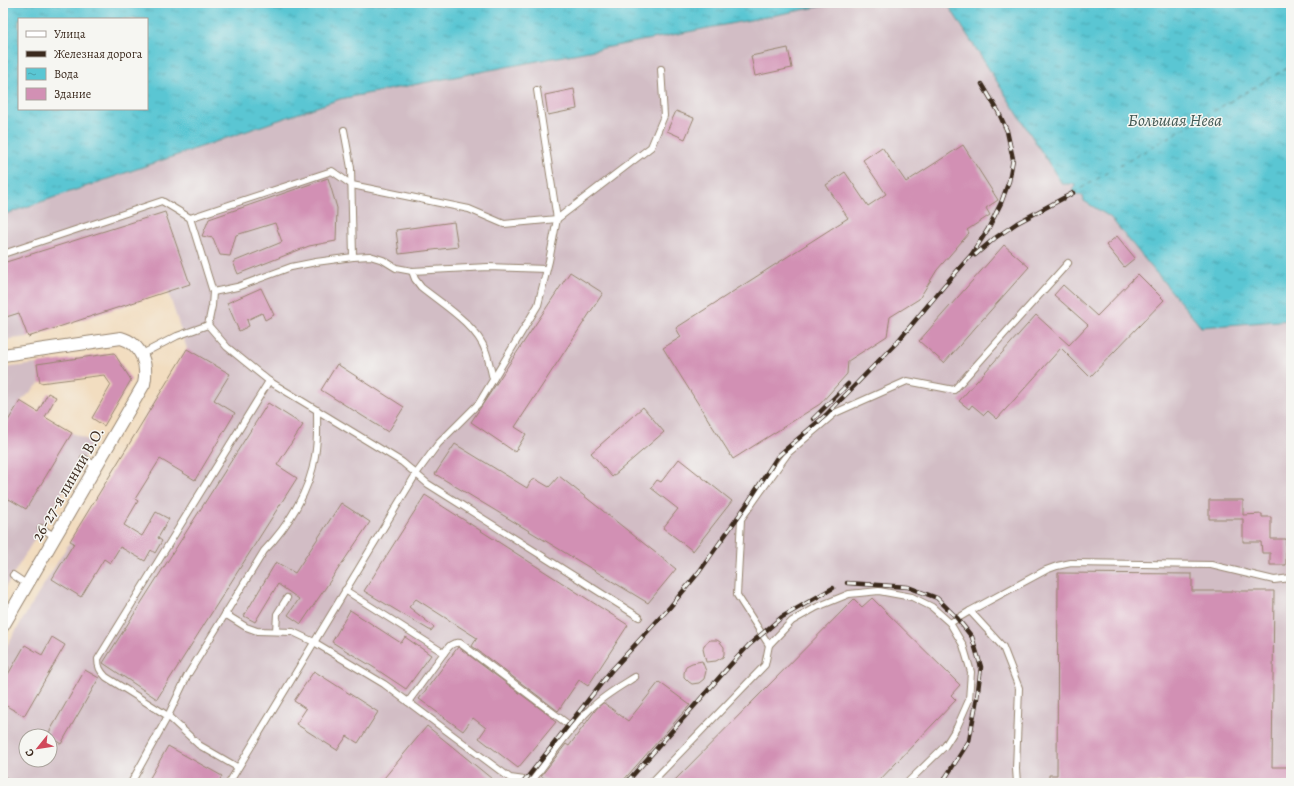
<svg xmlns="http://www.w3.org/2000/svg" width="1294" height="786" font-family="Alegreya,serif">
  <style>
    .industrial { fill: #d2bdc5; fill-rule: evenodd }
    .water { fill: url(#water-ripples); stroke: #4a7878; fill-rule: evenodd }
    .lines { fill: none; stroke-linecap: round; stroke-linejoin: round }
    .ferry { stroke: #445954; stroke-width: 1; stroke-dasharray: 5 4; stroke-linecap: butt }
    .building { fill: #d290b4 }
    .lane-casing { stroke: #96846f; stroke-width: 8 }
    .street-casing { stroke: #96846f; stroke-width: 14 }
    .lane { stroke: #fff; stroke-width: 6 }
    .street { stroke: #fff; stroke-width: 12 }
    .rail-casing { stroke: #3b2a1e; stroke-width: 4.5 }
    .rail { stroke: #f6f6f2; stroke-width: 3; stroke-dasharray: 9; stroke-linecap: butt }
    .labels { text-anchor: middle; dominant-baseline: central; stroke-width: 3; stroke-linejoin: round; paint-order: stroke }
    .street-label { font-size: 16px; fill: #3b2a1e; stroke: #f6f6f2 }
    .water-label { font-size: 17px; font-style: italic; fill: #445954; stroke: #f6f6f2 }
  </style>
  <defs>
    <pattern id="water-ripples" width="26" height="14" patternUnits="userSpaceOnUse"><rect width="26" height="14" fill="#5ac6d3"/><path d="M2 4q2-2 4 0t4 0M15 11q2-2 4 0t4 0" fill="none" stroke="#4ca1ab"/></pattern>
  </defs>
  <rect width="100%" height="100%" fill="#f6f6f2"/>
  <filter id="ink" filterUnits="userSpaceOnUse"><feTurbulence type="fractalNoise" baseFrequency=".025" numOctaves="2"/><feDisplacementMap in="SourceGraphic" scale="8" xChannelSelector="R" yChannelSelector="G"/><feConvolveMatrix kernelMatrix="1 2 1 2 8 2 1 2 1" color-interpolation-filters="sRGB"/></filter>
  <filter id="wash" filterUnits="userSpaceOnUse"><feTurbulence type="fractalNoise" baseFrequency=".012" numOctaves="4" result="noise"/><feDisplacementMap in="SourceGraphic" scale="16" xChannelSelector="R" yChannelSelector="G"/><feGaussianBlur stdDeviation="0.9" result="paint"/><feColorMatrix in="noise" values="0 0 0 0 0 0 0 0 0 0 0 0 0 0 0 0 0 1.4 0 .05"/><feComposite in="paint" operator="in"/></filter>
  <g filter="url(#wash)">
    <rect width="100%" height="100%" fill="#f2ddc0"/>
    <g class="industrial">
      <path d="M838 3H947L1062 184H1076L1083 196 1084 201 1110 217 1201 327 1291 320V783H3V652L187 349 168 291 28 337 3 340V215L340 99ZM26 736H50V760H26Z"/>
      <polygon points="37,364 40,383 20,402 72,433 92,442 84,458 3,591 3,368"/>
    </g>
    <g class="water">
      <path d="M3 3H838L340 99 3 215ZM19 19H147V109H19Z"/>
      <polygon points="947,3 1291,3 1291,320 1201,327 1110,217 1084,201 1083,196 1073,193 1075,184 1062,184"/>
    </g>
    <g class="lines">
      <polyline class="ferry" points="1073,193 1291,66"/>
    </g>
    <g id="blocks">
      <g class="building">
        <polygon points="788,48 792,68 755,76 751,56"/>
        <polygon points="574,89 577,109 548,115 545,95"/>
        <polygon points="676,111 694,118 685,139 667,131"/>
        <polygon points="963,145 998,200 986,208 990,215 967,230 969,233 937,270 919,299 890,317 887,336 848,361 847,374 820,404 733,459 663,348 681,337 676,328 848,218 826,185 845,172 868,206 886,194 863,160 882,147 906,182"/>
        <polygon points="328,178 337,208 336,241 309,246 238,274 233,262 282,242 275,223 236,235 230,256 220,255 213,238 202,236 209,219"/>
        <polygon points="165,212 190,284 28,337 19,313 3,318 3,263"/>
        <polygon points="454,222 458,247 399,254 396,230"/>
        <polygon points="1117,236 1135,258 1124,267 1106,245"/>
        <polygon points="1004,245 1029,267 944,363 919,341"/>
        <polygon points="570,272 603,293 515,427 526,434 515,452 471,422"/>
        <polygon points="1138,274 1164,300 1090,377 1061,348 997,419 988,411 984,415 972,405 969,409 959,401 1036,315 1069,345 1088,325 1054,295 1063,285 1097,316"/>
        <polygon points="261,288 274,315 265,320 262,313 247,320 249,326 239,331 227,303"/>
        <polygon points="187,349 230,374 214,400 235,413 195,480 160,459 135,499 138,501 124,525 142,536 156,512 169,519 158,538 162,541 155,553 151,550 145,561 120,547 110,563 104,559 81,597 52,579 74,543 70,541"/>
        <polygon points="114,353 131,380 104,426 92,418 111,385 104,375 40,383 37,364"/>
        <polygon points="337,364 404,407 388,432 321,390"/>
        <polygon points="48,393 56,397 45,417 72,433 26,509 9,499 3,508 3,429 20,401 38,412"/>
        <polygon points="268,403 303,425 277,465 297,478 157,699 103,663"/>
        <polygon points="643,407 664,432 612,477 591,453"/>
        <polygon points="455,444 527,488 530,482 535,479 549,487 559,476 676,569 648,603 435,474"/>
        <polygon points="679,459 732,501 693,551 663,528 678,509 651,488 657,480 661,482"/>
        <polygon points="425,495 628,625 588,686 579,680 558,711 472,646 477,638 416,599 409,607 434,627 431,631 364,591"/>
        <polygon points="1209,500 1243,500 1243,515 1262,514 1262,517 1271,517 1271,539 1286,539 1286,565 1270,565 1270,553 1262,553 1261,542 1243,542 1243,519 1209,519"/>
        <polygon points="341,503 370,522 301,624 288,615 299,599 278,584 255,622 244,616 276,562 295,573"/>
        <polygon points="1058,573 1192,574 1192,591 1274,591 1272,767 1291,767 1291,783 1049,783 1049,775 1057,775"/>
        <polygon points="872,598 960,685 951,695 956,700 877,783 672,783 854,599 862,607"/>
        <polygon points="350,610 401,643 405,637 431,655 406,689 373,667 332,642"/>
        <polygon points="52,637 65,645 24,716 3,704 3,683 25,645 42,655"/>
        <polygon points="710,640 717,640 720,642 724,647 724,654 723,657 716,661 706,662 703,649 704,645"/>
        <polygon points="458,647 554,719 553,720 556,722 518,768 479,738 486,728 473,718 463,731 419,699"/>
        <polygon points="702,661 706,671 704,679 699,683 692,684 689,682 684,677 684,673 686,666 692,663"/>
        <polygon points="85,670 99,678 61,744 50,737 50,736 47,736"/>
        <polygon points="314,671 378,712 358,743 347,736 337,750 296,724 306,709 294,701"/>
        <polygon points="659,682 690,705 621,783 551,783 541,776 566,744 569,746 597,708 603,703 604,703 628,721"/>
        <polygon points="427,726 497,783 380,783"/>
        <polygon points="168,746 222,776 218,783 147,783"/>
      </g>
    </g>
  </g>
  <g filter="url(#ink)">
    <use href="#blocks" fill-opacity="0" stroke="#96846f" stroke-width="1"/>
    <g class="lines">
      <g class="lane-casing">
        <g id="lane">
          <polyline points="190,218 332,171 352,185 469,209 504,224 557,219 651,147 664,116 661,69"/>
          <polyline points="3,254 162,201 190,218 213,292 212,306 208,325"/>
          <polyline points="353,257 370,256 383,260 396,268 412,271 488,267 546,269"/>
          <path d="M412 271 415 279 421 287C442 304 477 325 486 352 489 361 491 370 493 379"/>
          <polyline points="213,292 237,287 291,267 316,262 353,257 351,168 344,130"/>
          <polyline points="142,354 177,336 208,325 227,347 269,381 402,462 428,484 639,617"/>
          <polyline points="84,458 97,467"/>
          <polyline points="41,528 56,537"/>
          <polyline points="13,575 28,585"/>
          <polyline points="345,590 444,653 408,702"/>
          <polyline points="970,611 1046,570 1057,566 1071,563 1211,565 1274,580 1291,578"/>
          <polyline points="225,614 246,627 257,631 293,632 314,642 384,684 510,778 532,781 534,783"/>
          <polyline points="950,623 970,611 1003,647 1019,688 1016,769 1017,783"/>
          <polyline points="276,631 277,614 287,598"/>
          <polyline points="769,645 737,595 741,519 788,453 835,413 907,381 954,390 1068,263"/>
          <path d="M444 653C449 646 452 642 460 643L573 728"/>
          <polyline points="3,667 5,668"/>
          <path d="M237 767 199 745 168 716 106 677C100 671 98 667 98 659L269 381"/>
          <polyline points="3,780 8,783"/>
          <path d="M532 781C550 757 568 731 590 709 603 696 619 687 635 677"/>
          <path d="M131 783 168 716 187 676 264 551C288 526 310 491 315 456 318 441 317 425 317 410"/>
          <polyline points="229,783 416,474 438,444 479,403 538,305 549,261 557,219 537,90"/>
          <polyline points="651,783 765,665 769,645 792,621 817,607 849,594 879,591 912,597 932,607 950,623 963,645 971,672 969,700 957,727 945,746 907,783"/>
        </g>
      </g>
      <g class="street-casing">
        <path id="street" d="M3 355 121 338C142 344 148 365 144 384L3 626"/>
      </g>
      <use href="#lane" class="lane"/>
      <use href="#street" class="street"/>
      <g class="rail-casing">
        <g id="rail">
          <polyline points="975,255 995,238 1017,223 1073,193"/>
          <polyline points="813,419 848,384"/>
          <polyline points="847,583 908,587 937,598 957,618 972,637 981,667 977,698 969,741 942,783"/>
          <polyline points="523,783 611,671 670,607 699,572 745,507 778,456 826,415 898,341 944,286 972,254 988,229 1001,203 1009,181 1013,159 1007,131 998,111 982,84"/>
          <polyline points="626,783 733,662 749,645 782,617 833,588"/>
        </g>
      </g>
      <use href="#rail" class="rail"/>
    </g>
  </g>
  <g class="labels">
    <g class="street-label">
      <text transform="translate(68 484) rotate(-60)">26-27-я линии В.О.</text>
    </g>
    <g class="water-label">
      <text x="1175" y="120">Большая Нева</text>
    </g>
  </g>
  <rect width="1294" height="786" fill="none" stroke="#f6f6f2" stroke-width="16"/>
  <rect x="18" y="18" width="130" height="92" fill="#f6f6f2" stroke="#aba49d"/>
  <rect x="26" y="31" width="20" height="6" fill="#ffffff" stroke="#aba49d"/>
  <text x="54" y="38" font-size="12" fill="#3b2a1e">Улица</text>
  <rect x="26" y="51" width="20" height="6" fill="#3b2a1e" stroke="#aba49d"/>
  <text x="54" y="58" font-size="12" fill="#3b2a1e">Железная дорога</text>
  <rect x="26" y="68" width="20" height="12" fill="url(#water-ripples)" stroke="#aba49d"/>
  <text x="54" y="78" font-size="12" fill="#3b2a1e">Вода</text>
  <rect x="26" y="88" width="20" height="12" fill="#d290b4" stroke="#aba49d"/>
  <text x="54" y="98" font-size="12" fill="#3b2a1e">Здание</text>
  <g transform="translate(38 748) rotate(240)"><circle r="19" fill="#f6f6f2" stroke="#aba49d"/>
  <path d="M0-3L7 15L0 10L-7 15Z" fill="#d1495b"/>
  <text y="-6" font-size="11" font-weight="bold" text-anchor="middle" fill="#3b2a1e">С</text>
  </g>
</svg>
